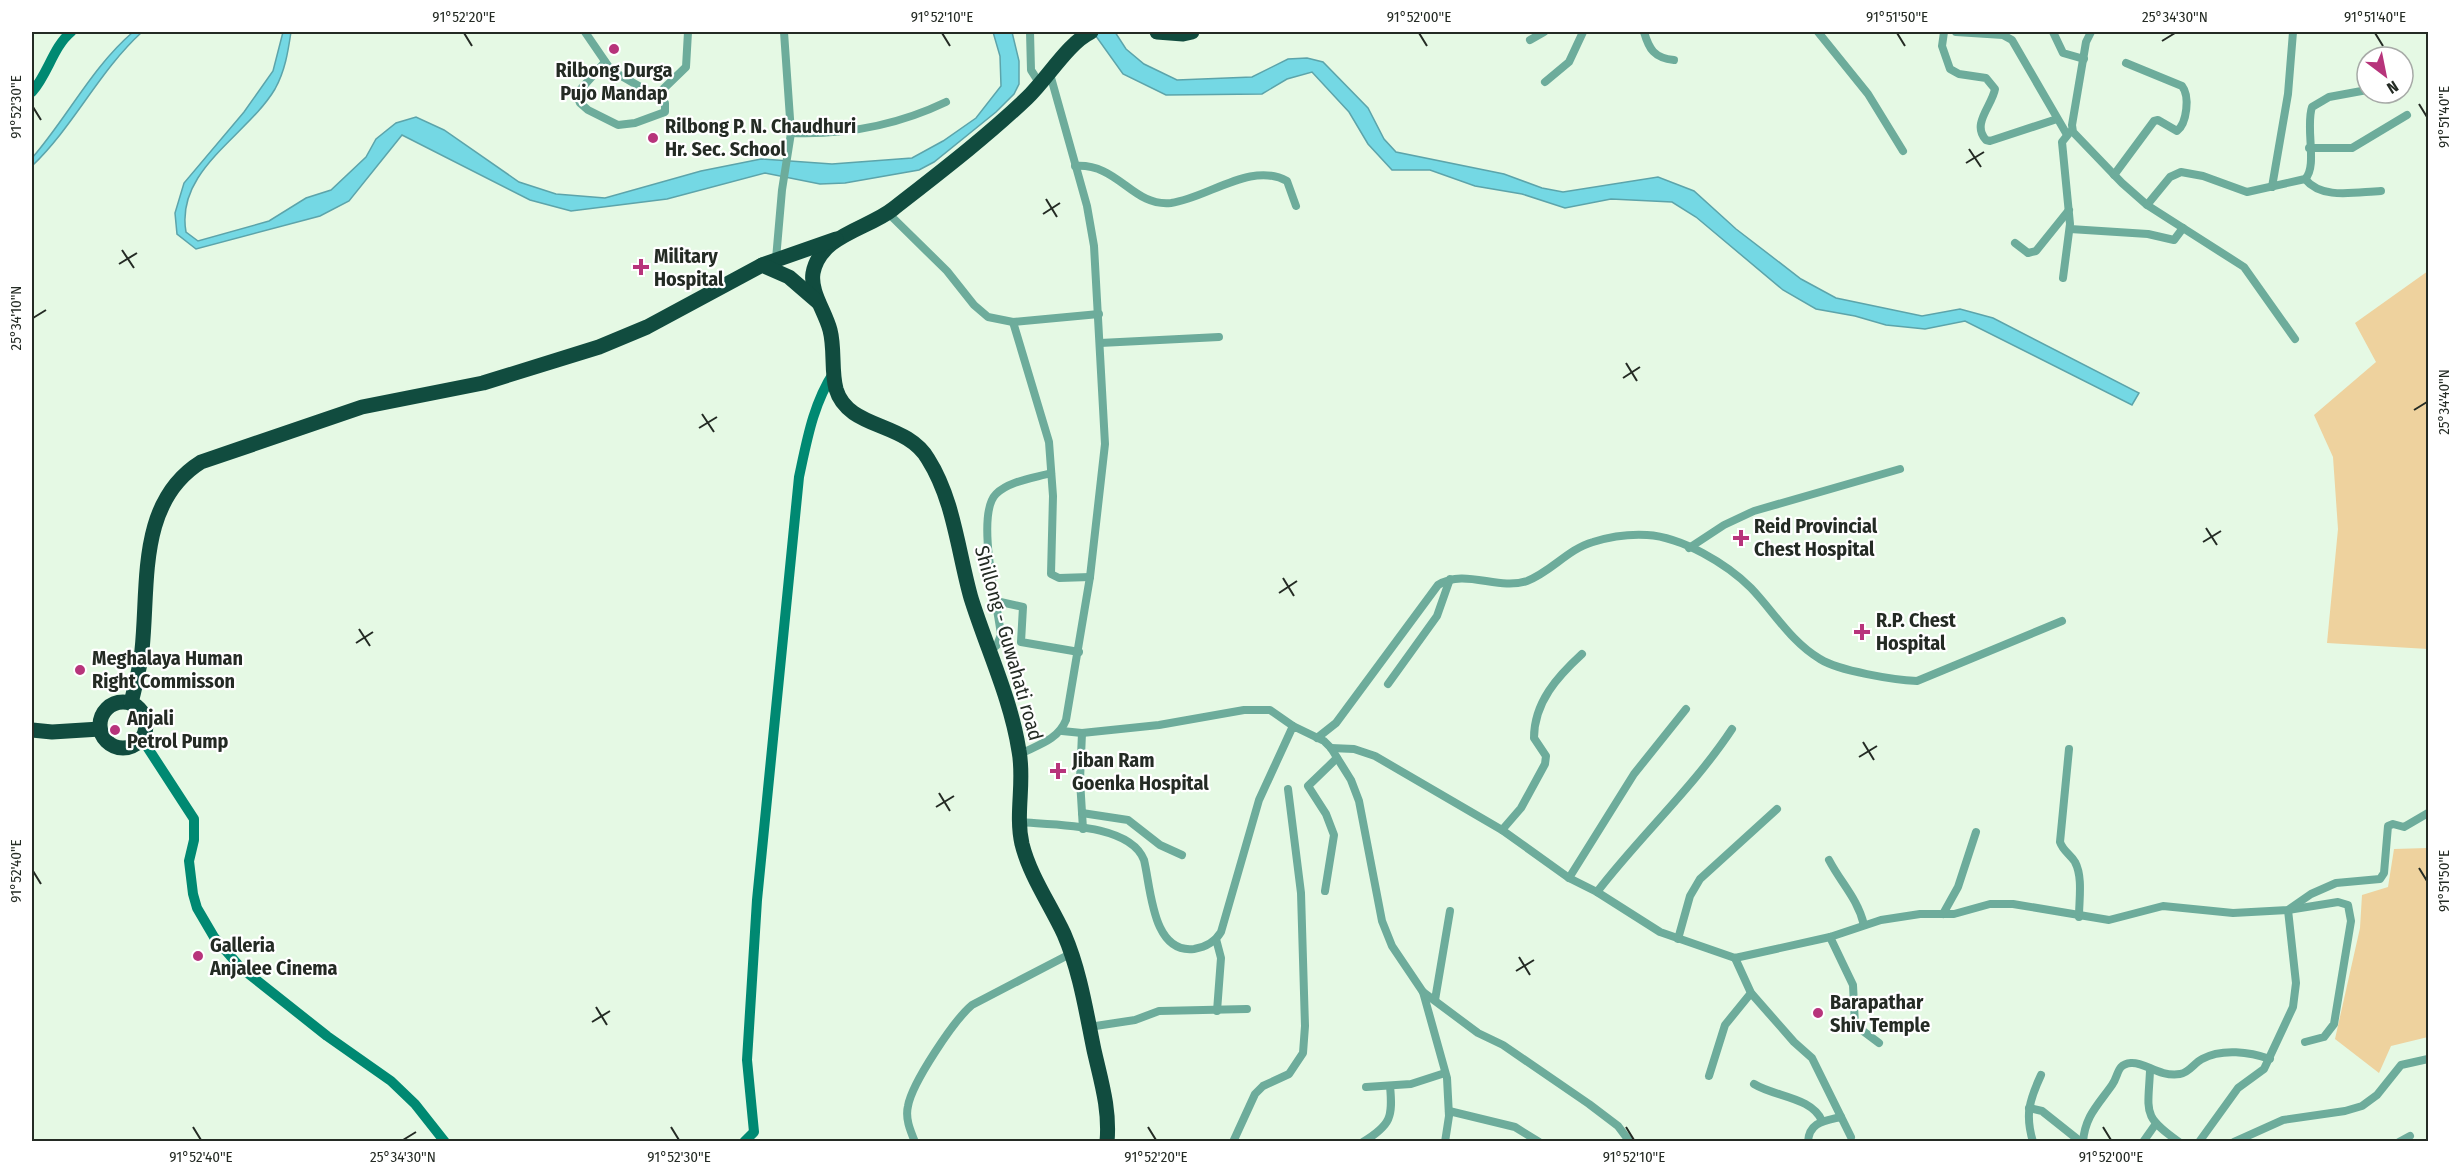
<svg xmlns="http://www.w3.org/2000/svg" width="2460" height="1173" font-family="'Fira Sans Condensed',sans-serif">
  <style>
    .green { fill: #eed29e }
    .water { fill: #74d8e4; stroke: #5ca4aa; stroke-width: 1.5 }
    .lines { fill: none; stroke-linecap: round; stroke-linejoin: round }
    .street { stroke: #6dac9b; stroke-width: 8 }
    .secondary { stroke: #008972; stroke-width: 10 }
    .highway { stroke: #114c3f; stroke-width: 15 }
    .ticks { fill: none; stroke: #242b24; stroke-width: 2 }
    .poi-dot { fill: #b7347b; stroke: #fff; stroke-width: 2 }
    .labels { text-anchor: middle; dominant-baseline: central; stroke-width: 4.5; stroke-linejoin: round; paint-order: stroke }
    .poi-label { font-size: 20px; font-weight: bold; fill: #242b24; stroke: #fff; text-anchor: start }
    .street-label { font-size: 20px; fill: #242b24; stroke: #fff }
    .neatline { fill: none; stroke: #242b24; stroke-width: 2 }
    .ticks-label { font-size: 15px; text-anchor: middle; fill: #242b24 }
  </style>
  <rect width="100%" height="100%" fill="#e5f9e4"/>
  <g class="green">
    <polygon points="2428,271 2428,649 2327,643 2338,529 2333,457 2314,415 2376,362 2355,323"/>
    <polygon points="2427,848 2428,1037 2391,1046 2379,1073 2335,1039 2360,928 2362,895 2388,887 2394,849"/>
  </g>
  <g class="water">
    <path d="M133 32H142C99 71 74 126 32 166V158C67 118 92 67 133 32Z"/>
    <path d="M283 32H291C288 52 285 71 275 89 247 136 175 170 186 232L198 241 269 221 306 198 331 190 366 157 376 139 396 123 416 117 444 130 519 182 556 194 605 198 701 171 761 159 832 164 912 158 943 141 976 118 1001 86 1000 56 993 32H1012L1019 61V84L1014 94 996 112 934 162 919 170 845 183 820 184 765 173 667 199 571 211 530 200 402 135 349 201 320 216 196 249 177 234 175 213 184 183 244 112 273 71Z"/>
    <polygon points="1093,32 1115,32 1126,49 1144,64 1177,80 1252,77 1288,59 1307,58 1323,62 1368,108 1384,139 1396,152 1504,174 1542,188 1563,192 1658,177 1694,191 1736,229 1801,279 1836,298 1922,316 1960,309 1993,318 2139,393 2132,405 1965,321 1925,329 1886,325 1855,316 1816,309 1783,290 1696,217 1672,202 1611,199 1565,208 1522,194 1475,186 1430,170 1392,170 1368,144 1349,112 1312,72 1287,79 1262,94 1166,95 1123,74"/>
  </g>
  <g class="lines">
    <g class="street">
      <polyline points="585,32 611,70 656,96"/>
      <polyline points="1030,32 1031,70 1040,84"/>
      <path d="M1644 32C1649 49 1654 58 1674 60"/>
      <polyline points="1818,32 1868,94 1903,151"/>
      <path d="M1944 32 1942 46 1950 69 1959 74 1986 78 1995 89C1992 106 1971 124 1986 140L1990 141 2057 119"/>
      <polyline points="1956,32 2003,35 2012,40 2066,133"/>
      <polyline points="2053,32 2063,53 2084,59"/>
      <polyline points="2091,32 2086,42 2072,125 2073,132 2122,183 2147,205 2244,267 2295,339"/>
      <polyline points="1530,40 1544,32"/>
      <polyline points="605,62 580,90 577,95 580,103 588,110 618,125 635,123 665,112 665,103 656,96 686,67 688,32"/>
      <polyline points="1545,82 1569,62 1583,32"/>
      <path d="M791 133C844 135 898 125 946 102"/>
      <polyline points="2309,148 2352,148 2407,115"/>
      <path d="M1075 166C1119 163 1132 207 1171 203 1208 198 1251 161 1287 181L1296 206"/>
      <path d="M2114 175 2154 121 2158 120 2177 131C2187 123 2190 96 2182 86L2126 63"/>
      <path d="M2305 179C2322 200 2355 192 2381 191"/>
      <polyline points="2272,187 2288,94 2293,32"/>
      <path d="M2147 205 2170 177 2181 172 2203 176 2247 192 2305 179C2318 167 2305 127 2312 107L2329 97 2367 90"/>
      <polyline points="888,213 947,271 974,305 988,317 1013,322 1099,314"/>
      <polyline points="2070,229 2148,234 2174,240 2183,228"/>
      <polyline points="2015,243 2028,253 2036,251 2069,210"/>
      <polyline points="776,259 782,190 791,133 784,32"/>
      <polyline points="2063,278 2070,224 2062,142 2070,132"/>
      <polyline points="1013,322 1049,442 1053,496 1051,574 1059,578 1090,577"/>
      <polyline points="1100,343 1219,337"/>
      <polyline points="1689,548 1724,525 1754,511 1900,469"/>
      <polyline points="996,601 1023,607 1021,642 1079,652"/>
      <path d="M989 652 997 645 1001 635C998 607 975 515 996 494 1009 481 1034 478 1051 473"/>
      <polyline points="1388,684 1437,616 1450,579"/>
      <polyline points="1062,731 1082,733 1159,725 1244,710 1270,710 1293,726"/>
      <polyline points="1082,733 1080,780 1083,829"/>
      <path d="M1317 738 1336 723 1438 585C1465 568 1498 591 1527 581 1551 572 1568 549 1593 542 1609 537 1630 534 1647 535 1682 537 1727 564 1751 588 1774 612 1791 642 1820 659 1839 671 1894 680 1917 681L2062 621"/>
      <polyline points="1331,748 1354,749 1375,756 1502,830 1569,878 1597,892 1660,932 1735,958 1830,937 1881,920 1920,914 1954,914 1990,904 2013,904 2109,920 2163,906 2233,913 2288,910 2338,902 2348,905 2351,921 2334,1024 2324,1037 2305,1042"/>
      <path d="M2069 749 2060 842C2063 851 2070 854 2075 862 2083 877 2079 900 2079 917"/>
      <path d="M1020 754C1038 745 1058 740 1066 720L1090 577 1105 444 1094 246 1087 206 1050 74"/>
      <polyline points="1082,813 1128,820 1160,845 1182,855"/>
      <path d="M1019 822C1053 825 1130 823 1144 860 1151 888 1152 954 1194 949 1206 947 1215 942 1221 932L1259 800 1293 726 1324 741 1331 748 1351 780 1359 801 1382 921 1392 946 1423 992 1447 1078 1449 1116 1445 1142"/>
      <path d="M1502 830 1521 808 1545 764 1546 756 1534 738C1534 702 1558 676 1582 654"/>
      <path d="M1829 860C1841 883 1858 899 1864 925"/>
      <polyline points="1569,878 1634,774 1686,709"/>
      <polyline points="1325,891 1334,835 1326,814 1308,786 1337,758"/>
      <path d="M1597 892C1640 836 1693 788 1732 729"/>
      <polyline points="1943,914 1958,887 1976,832"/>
      <polyline points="1830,937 1853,985 1855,1025 1879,1043"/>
      <polyline points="1216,939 1221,958 1217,1011"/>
      <polyline points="1678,939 1690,896 1700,879 1777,809"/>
      <polyline points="1735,958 1751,993 1794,1042 1812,1058 1851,1137"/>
      <polyline points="1423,992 1478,1033 1503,1045 1589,1104 1618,1126 1630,1142"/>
      <polyline points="1435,1000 1450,911"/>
      <polyline points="1089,1027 1135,1020 1159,1011 1247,1009"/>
      <path d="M2150 1071C2148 1113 2142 1116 2179 1142"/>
      <polyline points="1709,1076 1725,1025 1751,993"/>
      <path d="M1754 1084C1775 1097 1812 1097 1822 1121"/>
      <polyline points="1366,1087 1411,1084 1445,1073"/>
      <polyline points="2029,1108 2042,1111 2081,1142"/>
      <polyline points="1449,1111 1515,1127 1539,1142"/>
      <path d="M915 1142C910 1130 905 1118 908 1106 912 1083 954 1020 972 1005L1072 953"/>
      <polyline points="1233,1142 1255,1094 1263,1086 1289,1074 1303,1053 1305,1026 1301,893 1288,789"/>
      <path d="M1363 1142C1391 1125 1393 1117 1390 1086"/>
      <path d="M1808 1142C1809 1122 1824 1121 1841 1117"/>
      <path d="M2033 1142C2025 1115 2029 1101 2041 1075"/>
      <path d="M2083 1142C2085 1116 2098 1105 2112 1085 2119 1076 2116 1064 2131 1063 2146 1062 2158 1077 2180 1074 2189 1073 2194 1063 2202 1059 2222 1048 2250 1052 2270 1059"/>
      <polyline points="2143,1142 2155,1125"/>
      <polyline points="2199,1142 2238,1088 2264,1069 2293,1007 2296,983 2288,910 2311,894 2336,883 2380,879 2384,873 2388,826 2393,824 2404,827 2428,813"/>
      <polyline points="2234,1142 2283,1120 2345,1111 2362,1106 2377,1095 2401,1065 2428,1059"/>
      <polyline points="2399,1142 2410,1136"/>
    </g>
    <g class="secondary">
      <path d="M32 92C48 74 53 47 71 32"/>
      <polyline points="142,739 194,819 194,840 189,861 193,894 197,908 214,937 240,967 327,1036 391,1081 415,1104 445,1142"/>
      <path d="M744 1142 754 1132 747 1060 757 900 799 477C807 440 813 404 834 372"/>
    </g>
    <g class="highway">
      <path d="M1091 32C1068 43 1047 79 1027 98 985 138 939 173 893 209 868 229 820 235 813 273 810 292 825 311 830 330 835 349 831 370 836 389 848 430 906 421 928 459 954 500 958 552 971 598 987 649 1011 699 1019 751 1025 782 1015 813 1022 844 1030 876 1050 904 1064 934 1080 971 1086 1011 1094 1050 1101 1081 1110 1109 1107 1142"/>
      <polyline points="1157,32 1183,34 1192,32"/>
      <polyline points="762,265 836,239"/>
      <circle cx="123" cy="725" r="23"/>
      <path d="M131 703C135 686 140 668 142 650 149 584 137 502 201 462L362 407 483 383 599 347 647 327 762 265 789 277 818 302"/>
      <polyline points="32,730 52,732 100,729"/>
    </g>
  </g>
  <path class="ticks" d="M464 33 472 46M942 33 950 46M1419 33 1427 46M1897 33 1905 46M2375 33 2383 46M2162 41 2175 33M2419 104 2427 117M33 107 41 120M1969 149 1981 167M1966 163 1984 152M1046 199 1057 217M1043 214 1060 203M122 250 134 268M119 264 137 253M33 318 46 310M1626 363 1637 381M1623 378 1640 367M2414 410 2427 402M702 414 714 432M699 428 717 417M2206 528 2217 545M2203 542 2221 531M1283 578 1294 596M1279 593 1297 581M359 629 370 646M356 643 373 632M1863 742 1874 760M1859 757 1877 746M939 793 950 811M936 807 954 796M2419 868 2427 881M33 871 41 884M1519 957 1530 975M1516 971 1534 960M596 1007 607 1025M592 1022 610 1011M193 1127 201 1140M671 1127 679 1140M1148 1127 1156 1140M1626 1127 1634 1140M2103 1127 2111 1140M403 1140 416 1132"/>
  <g class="poi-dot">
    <circle cx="614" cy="49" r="6"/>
    <circle cx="653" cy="138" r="6"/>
    <path d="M638 258h6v6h6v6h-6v6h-6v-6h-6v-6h6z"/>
    <path d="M1738 529h6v6h6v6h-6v6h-6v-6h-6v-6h6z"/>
    <path d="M1859 623h6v6h6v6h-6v6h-6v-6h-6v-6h6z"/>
    <circle cx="80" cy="670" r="6"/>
    <circle cx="115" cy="730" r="6"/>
    <path d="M1055 762h6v6h6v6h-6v6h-6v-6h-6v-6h6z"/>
    <circle cx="198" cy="956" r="6"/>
    <circle cx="1818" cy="1013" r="6"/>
  </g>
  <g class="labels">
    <g class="poi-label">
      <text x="614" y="70" text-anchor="middle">Rilbong Durga<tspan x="614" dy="23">Pujo Mandap</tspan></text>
      <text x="665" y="126">Rilbong P. N. Chaudhuri<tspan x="665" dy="23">Hr. Sec. School</tspan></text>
      <text x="654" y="256">Military<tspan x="654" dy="23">Hospital</tspan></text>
      <text x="1754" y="526">Reid Provincial<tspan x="1754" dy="23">Chest Hospital</tspan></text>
      <text x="1876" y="620">R.P. Chest<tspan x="1876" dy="23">Hospital</tspan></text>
      <text x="92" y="658">Meghalaya Human<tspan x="92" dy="23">Right Commisson</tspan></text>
      <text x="127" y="718">Anjali<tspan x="127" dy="23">Petrol Pump</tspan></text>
      <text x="1072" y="760">Jiban Ram<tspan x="1072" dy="23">Goenka Hospital</tspan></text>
      <text x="210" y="945">Galleria<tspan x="210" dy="23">Anjalee Cinema</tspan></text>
      <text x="1830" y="1002">Barapathar<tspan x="1830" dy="23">Shiv Temple</tspan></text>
    </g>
    <g class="street-label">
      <text transform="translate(1009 643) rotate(74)">Shillong - Guwahati road</text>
    </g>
  </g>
  <rect width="2460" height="1173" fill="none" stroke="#ffffff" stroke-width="66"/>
  <g transform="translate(2385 75) rotate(148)"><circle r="28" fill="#ffffff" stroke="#a7aaa7" stroke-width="1.5"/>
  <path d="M0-4.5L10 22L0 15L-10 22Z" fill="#b7347b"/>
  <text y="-9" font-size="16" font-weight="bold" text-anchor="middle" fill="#242b24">N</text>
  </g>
  <rect x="33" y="33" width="2394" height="1107" class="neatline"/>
  <g class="ticks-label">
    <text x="464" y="22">91°52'20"E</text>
    <text x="942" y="22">91°52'10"E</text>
    <text x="1419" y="22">91°52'00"E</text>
    <text x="1897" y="22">91°51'50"E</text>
    <text x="2175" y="22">25°34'30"N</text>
    <text x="2375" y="22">91°51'40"E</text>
    <text transform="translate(16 107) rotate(-90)" y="5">91°52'30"E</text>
    <text transform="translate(2444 117) rotate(-90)" y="5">91°51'40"E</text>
    <text transform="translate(16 318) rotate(-90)" y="5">25°34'10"N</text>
    <text transform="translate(2444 402) rotate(-90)" y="5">25°34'40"N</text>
    <text transform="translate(16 871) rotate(-90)" y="5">91°52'40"E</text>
    <text transform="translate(2444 881) rotate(-90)" y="5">91°51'50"E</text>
    <text x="201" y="1162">91°52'40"E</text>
    <text x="403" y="1162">25°34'30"N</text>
    <text x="679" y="1162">91°52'30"E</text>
    <text x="1156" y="1162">91°52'20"E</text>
    <text x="1634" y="1162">91°52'10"E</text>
    <text x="2111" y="1162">91°52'00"E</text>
  </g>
</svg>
